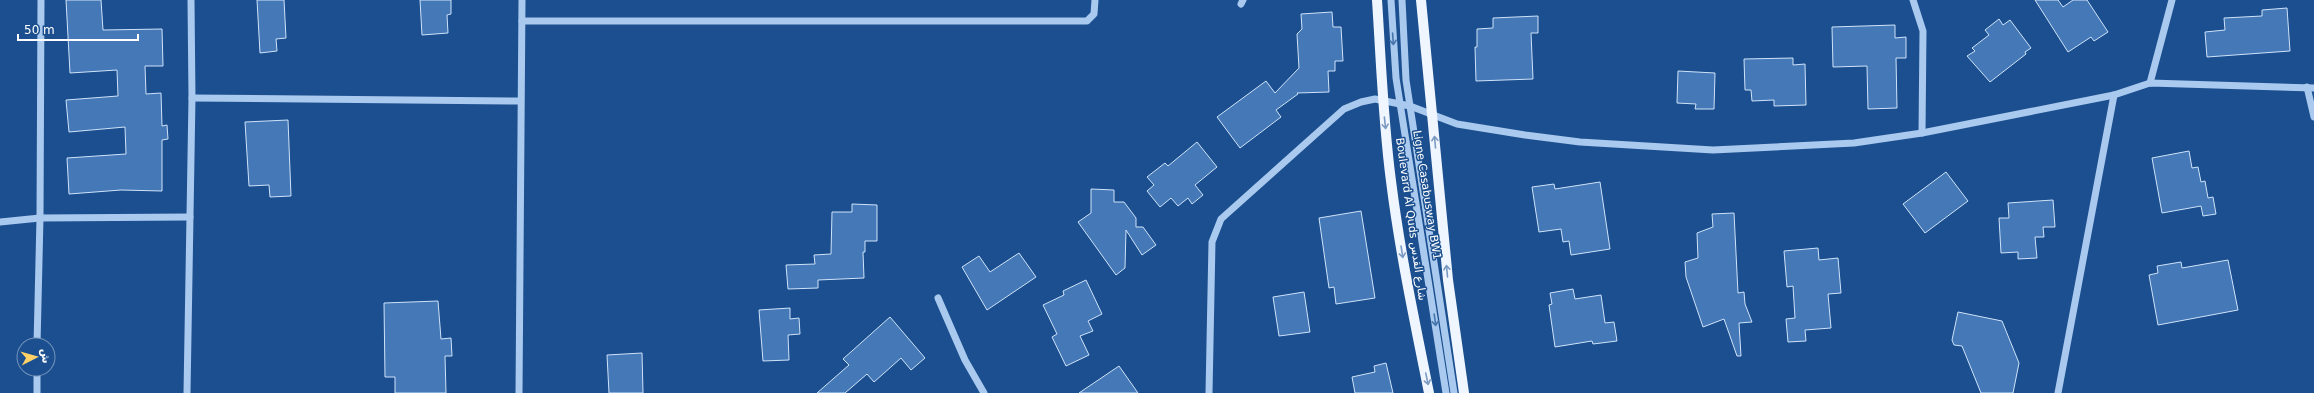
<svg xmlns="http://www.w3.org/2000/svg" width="2314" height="393" font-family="'DejaVu Sans',Vazirmatn,sans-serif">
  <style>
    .building { fill: #4478b7; stroke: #cfe3fa }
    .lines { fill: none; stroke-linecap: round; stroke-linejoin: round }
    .minor { stroke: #a9c9ee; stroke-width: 7 }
    .major { stroke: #f0f6ff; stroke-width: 10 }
    .oneway { stroke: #4674ac }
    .oneway2 { stroke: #7b9ac1 }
    .labels { text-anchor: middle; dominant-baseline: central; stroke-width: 3; stroke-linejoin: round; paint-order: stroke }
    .street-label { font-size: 11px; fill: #fff; stroke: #1b4f8f }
  </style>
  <rect width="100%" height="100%" fill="#1b4f8f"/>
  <g class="building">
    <polygon points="66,0 101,0 103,30 162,29 163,66 145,66 146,94 161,93 162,126 167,125 168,139 162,140 162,191 121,190 69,194 67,158 126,154 125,127 69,132 66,100 118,96 117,70 70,73"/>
    <polygon points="257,0 284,0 286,38 276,39 277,51 260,53"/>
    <polygon points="420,0 451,0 451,14 447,15 448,33 422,35"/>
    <polygon points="2035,0 2058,0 2063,7 2073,0 2087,0 2108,32 2094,41 2091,37 2068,52"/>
    <polygon points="2287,8 2290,51 2207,57 2205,32 2225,30 2224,18 2262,16 2262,10"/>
    <polygon points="1332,12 1333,27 1341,27 1343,61 1335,61 1335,71 1328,71 1329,92 1297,93 1298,94 1276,110 1281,117 1240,148 1217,117 1266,81 1275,93 1299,68 1297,34 1302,29 1301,14"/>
    <polygon points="1538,16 1538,33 1531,33 1533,79 1476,81 1475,47 1477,47 1477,29 1493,28 1493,18"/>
    <polygon points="1999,19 2003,25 2010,20 2031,48 2025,52 2026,54 1990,82 1967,56 1975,51 1972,48 1989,35 1985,30"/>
    <polygon points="1895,25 1895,38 1906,37 1906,58 1896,58 1897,108 1868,109 1867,66 1833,67 1832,27"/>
    <polygon points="1793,58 1793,65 1805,64 1806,105 1774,106 1774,100 1752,101 1751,90 1745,90 1744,59"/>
    <polygon points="1678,71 1715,73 1714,109 1695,109 1696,104 1677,103"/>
    <polygon points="288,120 291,196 270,197 269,185 249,186 245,122"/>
    <polygon points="1197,142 1217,167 1195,185 1203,195 1192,204 1188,198 1178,206 1171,198 1160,207 1147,191 1154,185 1147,177 1165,163 1168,166"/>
    <polygon points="2189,151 2192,168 2198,167 2201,182 2205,181 2208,198 2213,197 2216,214 2203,216 2201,206 2162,213 2152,158"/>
    <polygon points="1946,172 1968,201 1925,233 1903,204"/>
    <polygon points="1600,182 1610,249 1571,255 1569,241 1563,242 1561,229 1539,232 1532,187 1554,184 1555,189"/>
    <polygon points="1091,189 1114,190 1114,202 1124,202 1136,218 1136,227 1143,227 1156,245 1142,255 1126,230 1125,268 1116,275 1078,222 1091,213"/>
    <polygon points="2053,200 2055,227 2043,227 2044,237 2035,237 2037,258 2018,259 2018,252 2001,253 1999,218 2009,218 2008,203"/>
    <polygon points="852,204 877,205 877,241 865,241 865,252 863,252 864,278 818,280 818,288 788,289 786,265 815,264 814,255 831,254 832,212 852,212"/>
    <polygon points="1361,211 1375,298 1336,304 1334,287 1329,288 1319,218"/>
    <polygon points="1734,213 1738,293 1744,292 1745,304 1752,322 1739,323 1741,356 1737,356 1724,319 1703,327 1686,277 1685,262 1698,258 1697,233 1713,227 1712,214"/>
    <polygon points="1818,248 1819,260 1838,258 1841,293 1828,294 1831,328 1805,330 1806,341 1788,342 1786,319 1795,318 1793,286 1787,287 1784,251"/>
    <polygon points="1019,253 1036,277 987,310 962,267 979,256 990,272"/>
    <polygon points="2228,260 2238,310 2158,325 2149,275 2158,273 2157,266 2181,262 2182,268"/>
    <polygon points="1086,280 1102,314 1088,321 1093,331 1080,336 1089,355 1066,366 1052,337 1057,334 1043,305 1064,295 1063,291"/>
    <polygon points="1573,289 1575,299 1601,295 1605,323 1614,322 1617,341 1593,344 1592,341 1555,347 1549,305 1552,304 1550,293"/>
    <polygon points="1304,292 1310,332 1279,336 1273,297"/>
    <polygon points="438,301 441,339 451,338 452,356 445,356 446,393 395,393 395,377 385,377 384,303"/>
    <polygon points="790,308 790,319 799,318 800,334 788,335 789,360 763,361 759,310"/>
    <polygon points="1958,312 2002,321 2019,363 2013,393 1981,393 1962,346 1954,345 1952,340"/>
    <polygon points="890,317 925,358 911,370 901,358 874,382 867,374 845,393 817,393 849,365 843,359"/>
    <polygon points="642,353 643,393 609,393 607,355"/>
    <polygon points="1386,363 1393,393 1355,393 1352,377 1375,372 1374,366"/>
    <polygon points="1119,366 1138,393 1079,393"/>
  </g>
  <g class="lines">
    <g class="minor">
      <polyline points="1391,0 1396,78 1446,393"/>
      <polyline points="1402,0 1406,80 1454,393"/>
      <polyline points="1913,0 1923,31 1922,133"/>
      <polyline points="1241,4 1243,0"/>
      <polyline points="522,21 1087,21 1094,14 1095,0"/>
      <polyline points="2150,83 2172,0"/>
      <polyline points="2307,87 2314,117"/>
      <polyline points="192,98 520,101"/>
      <polyline points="0,222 40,218 190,217"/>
      <polyline points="938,298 965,360 984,393"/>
      <polyline points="37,345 40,218 41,0"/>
      <polyline points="37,369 37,393"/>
      <polyline points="187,393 192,98 191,0"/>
      <polyline points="519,393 522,0"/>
      <polyline points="1209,393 1212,242 1221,219 1344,109 1361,102 1375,99 1410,106 1457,124 1525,135 1580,142 1713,150 1854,143 1922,133 2114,95 2150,83 2314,88"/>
      <polyline points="2058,393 2114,95"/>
    </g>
    <g class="major">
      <path d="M1377 0C1381 60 1383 121 1391 181 1400 253 1415 323 1429 393"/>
      <polyline points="1421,0 1448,280 1464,393"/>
    </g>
  </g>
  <defs><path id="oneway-shaft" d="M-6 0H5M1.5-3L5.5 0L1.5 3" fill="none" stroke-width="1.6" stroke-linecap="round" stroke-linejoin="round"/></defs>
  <g class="oneway">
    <use href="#oneway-shaft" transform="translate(1393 39) rotate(86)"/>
    <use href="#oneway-shaft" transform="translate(1435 320) rotate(82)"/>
  </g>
  <g class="oneway2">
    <use href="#oneway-shaft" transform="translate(1385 123) rotate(84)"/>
    <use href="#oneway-shaft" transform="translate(1435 142) rotate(-95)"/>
    <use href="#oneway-shaft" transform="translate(1402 252) rotate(81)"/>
    <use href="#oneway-shaft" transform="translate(1447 271) rotate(-95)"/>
    <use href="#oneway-shaft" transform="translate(1427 379) rotate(78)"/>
  </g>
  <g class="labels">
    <g class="street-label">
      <text transform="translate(1427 195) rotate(81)">Ligne Casabusway BW1</text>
      <text transform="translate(1411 219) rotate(82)">Boulevard Al Quds شارع القدس</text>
    </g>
  </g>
  <g transform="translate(36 357) rotate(84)"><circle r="19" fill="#1b4f8f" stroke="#7695bc"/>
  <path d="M0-3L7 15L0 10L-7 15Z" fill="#ffd166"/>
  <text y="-6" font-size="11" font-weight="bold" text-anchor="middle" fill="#ffffff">ش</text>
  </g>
  <path d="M18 34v6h120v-6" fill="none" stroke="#ffffff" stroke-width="2"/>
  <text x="24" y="34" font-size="12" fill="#ffffff" stroke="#1b4f8f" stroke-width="3" paint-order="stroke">50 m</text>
</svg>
